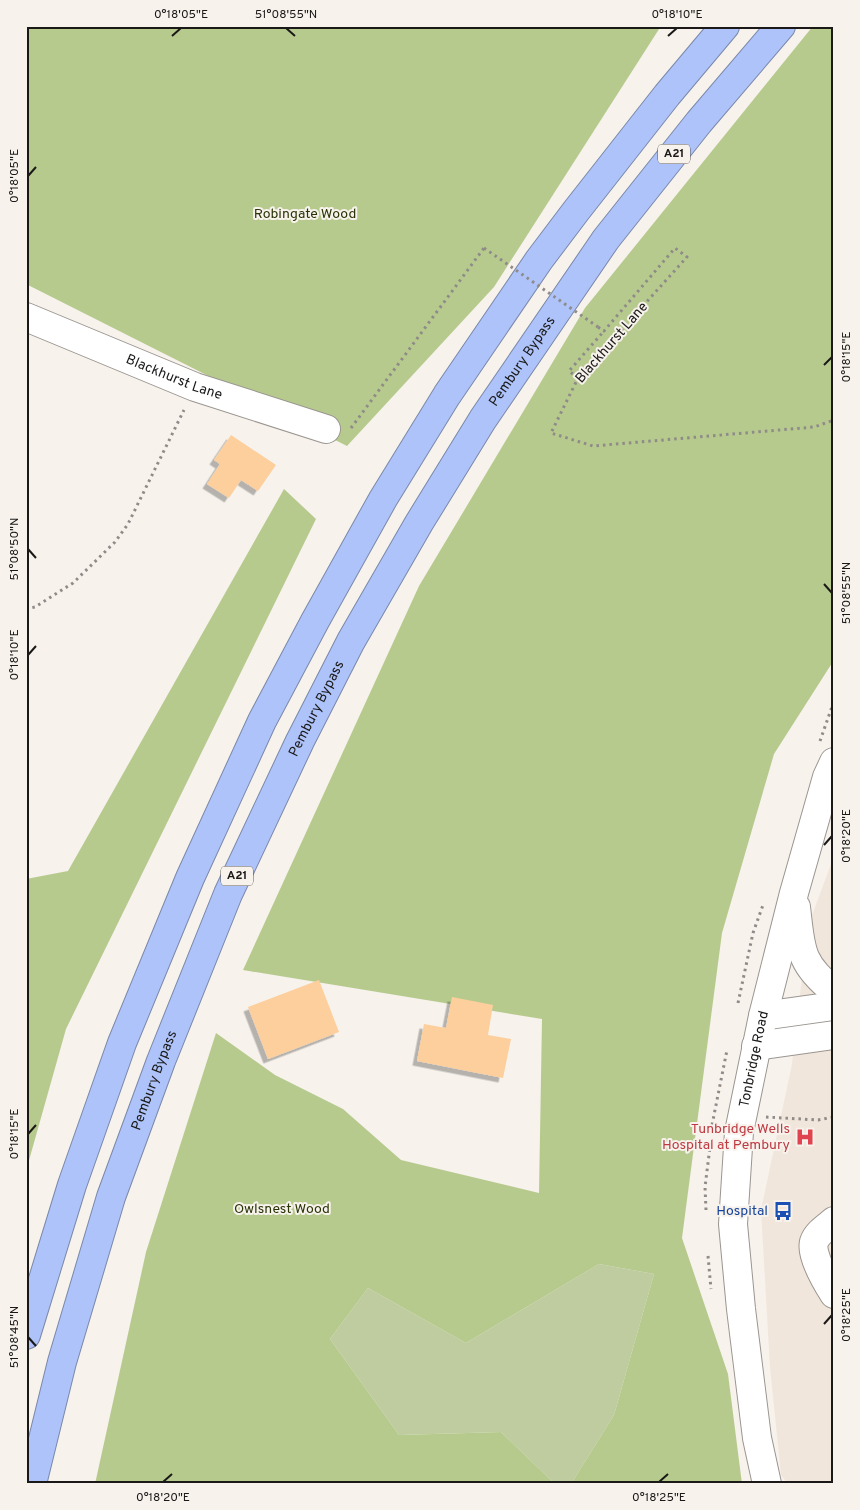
<svg xmlns="http://www.w3.org/2000/svg" width="860" height="1510" font-family="Overpass,sans-serif">
  <style>
    .built { fill: #f1e6db }
    .green { fill: #becc9f }
    .forest { fill: #b7ca8e }
    .building { fill: #fdcf9d; filter: url(#shadow) }
    .lines { fill: none; stroke-linecap: round; stroke-linejoin: round }
    .minor-casing { stroke: #9a9590; stroke-width: 30 }
    .highway-casing { stroke: #7a88aa; stroke-width: 30 }
    .path { stroke: #8f8b88; stroke-width: 3; stroke-dasharray: 2.5 4; stroke-linecap: butt }
    .minor { stroke: #fff; stroke-width: 28 }
    .highway { stroke: #adc3f9; stroke-width: 28 }
    .path-bridge { stroke: #8f8b88; stroke-width: 3; stroke-dasharray: 2.5 4; stroke-linecap: butt }
    .ticks { fill: none; stroke: #1b1918; stroke-width: 2 }
    .labels { text-anchor: middle; dominant-baseline: central; stroke-width: 4; stroke-linejoin: round; paint-order: stroke }
    .shield { fill: #f7f2ec; stroke: #5d5a58; stroke-width: 1 }
    .shield-label { font-size: 12px; font-weight: bold; fill: #1b1918 }
    .park-label { font-size: 14px; fill: #293406; stroke: #f7f2ec }
    .street-label { font-size: 14px; fill: #1b1918; stroke: #f7f2ec }
    .health-label { font-size: 14px; fill: #be3a42; stroke: #f7f2ec; text-anchor: end }
    .transit-label { font-size: 14px; fill: #164399; stroke: #f7f2ec; text-anchor: end }
    .neatline { fill: none; stroke: #1b1918; stroke-width: 2 }
    .ticks-label { font-size: 12px; text-anchor: middle; fill: #1b1918 }
  </style>
  <defs>
    <filter id="shadow"><feDropShadow dx="-4.5" dy="4.5" stdDeviation="0" flood-color="#0004"/></filter>
  </defs>
  <rect width="100%" height="100%" fill="#f7f2ec"/>
  <polygon class="built" points="834,856 834,1484 788,1484 781,1475 770,1367 761,1210 792,1064 808,926"/>
  <polygon class="green" points="599,1264 654,1274 614,1415 571,1484 555,1484 501,1432 399,1435 330,1339 368,1288 466,1343"/>
  <g class="forest">
    <polygon points="26,26 661,26 494,287 347,446 26,284"/>
    <polygon points="813,26 834,26 834,660 774,754 722,933 682,1238 728,1374 742,1484 571,1484 614,1415 654,1274 599,1264 466,1343 368,1288 330,1339 399,1435 501,1432 555,1484 95,1484 146,1252 216,1033 275,1075 343,1109 401,1160 539,1193 542,1019 243,970 419,586 585,308"/>
    <polygon points="284,489 316,519 66,1029 26,1171 26,879 68,871"/>
  </g>
  <g class="building">
    <polygon points="231,435 276,465 258,491 241,480 229,498 207,484 220,464 214,460"/>
    <polygon points="319,980 339,1032 268,1059 248,1007"/>
    <polygon points="452,997 493,1005 488,1035 511,1039 503,1078 417,1061 424,1024 446,1028"/>
  </g>
  <g class="lines">
    <g class="minor-casing">
      <g id="minor">
        <path id="s1" d="M26 317 195 387 326 429"/>
        <path d="M796 907C801 949 799 963 834 991"/>
        <polyline points="763,1016 834,1006"/>
        <polyline points="756,1046 834,1035"/>
        <path d="M834 1221C827 1227 817 1233 814 1242 810 1254 827 1283 834 1294"/>
        <path id="s2" d="M767 1484 757 1438 741 1309 733 1224 739 1132 763 1016 794 893 827 777 834 762"/>
      </g>
    </g>
    <g class="highway-casing">
      <g id="highway">
        <polyline points="26,1335 72,1185 122,1043 190,878 262,721 315,621 383,499 447,395 539,260 576,211 667,95 725,26"/>
        <path id="s3" d="M32 1484 62 1362 111 1197 161 1061 228 894 300 741 351 641 419 523 483 419 606 239 699 122 781 26"/>
      </g>
    </g>
    <g class="path">
      <polyline points="598,327 604,331 675,248 687,257 578,378 551,433 593,446 814,427 834,420"/>
      <polyline points="578,378 569,371 604,331"/>
      <polyline points="351,428 484,248"/>
      <polyline points="26,609 35,607 73,583 115,542 128,524 184,410"/>
      <polyline points="820,741 834,701"/>
      <polyline points="738,1003 753,933 763,905"/>
      <polyline points="766,1117 818,1120 834,1117"/>
      <polyline points="712,1125 727,1050"/>
      <polyline points="706,1210 705,1187 711,1139"/>
      <polyline points="708,1256 711,1289"/>
    </g>
    <use href="#minor" class="minor"/>
    <use href="#highway" class="highway"/>
    <polyline class="path-bridge" points="484,248 598,327"/>
  </g>
  <path class="ticks" d="M286 28 295 36M172 36 181 28M668 36 677 28M28 176 36 167M824 365 832 357M28 549 36 558M824 584 832 593M28 655 36 646M824 845 832 836M28 1134 36 1125M824 1324 832 1315M28 1337 36 1346M163 1482 172 1474M659 1482 668 1474"/>
  <defs>
    <g id="hospital-bare" transform="scale(1.5)"><path d="M-5-5h3v3.5h4V-5h3V5h-3V1.5h-4V5h-3Z" fill="#e0444e" stroke="#f7f2ec" stroke-width="2.5" paint-order="stroke"/></g>
    <g id="bus-bare" transform="scale(1.5)"><path d="M-5-6H5V4H4V6H2V4H-2V6H-4V4H-5ZM-3.5-4V0h7V-4ZM-3.5 1.2v1.5H-2V1.2ZM2 1.2v1.5H3.5V1.2Z" fill="#1a4fb4" stroke="#f7f2ec" stroke-width="2.5" paint-order="stroke"/></g>
  </defs>
  <g fill-rule="evenodd">
    <use href="#hospital-bare" x="805" y="1137"/>
    <use href="#bus-bare" x="783" y="1211"/>
  </g>
  <g class="labels">
    <g class="shield">
      <rect x="658" y="144.5" width="32" height="19" rx="4"/>
      <rect x="221" y="866.5" width="32" height="19" rx="4"/>
    </g>
    <g class="shield-label">
      <text x="674" y="154">A21</text>
      <text x="237" y="876">A21</text>
    </g>
    <g class="park-label">
      <text x="305" y="214">Robingate Wood</text>
      <text x="282" y="1209">Owlsnest Wood</text>
    </g>
    <g class="street-label">
      <text transform="translate(612 343) rotate(-49)">Blackhurst Lane</text>
      <text stroke="none"><textPath href="#s3" startOffset="1232">Pembury Bypass</textPath></text>
      <text stroke="none"><textPath href="#s1" startOffset="160">Blackhurst Lane</textPath></text>
      <text stroke="none"><textPath href="#s3" startOffset="828">Pembury Bypass</textPath></text>
      <text stroke="none"><textPath href="#s2" startOffset="429">Tonbridge Road</textPath></text>
      <text stroke="none"><textPath href="#s3" startOffset="422">Pembury Bypass</textPath></text>
    </g>
    <g class="health-label">
      <text x="790" y="1129">Tunbridge Wells<tspan x="790" dy="16">Hospital at Pembury</tspan></text>
    </g>
    <g class="transit-label">
      <text x="768" y="1211">Hospital</text>
    </g>
  </g>
  <rect width="860" height="1510" fill="none" stroke="#f7f2ec" stroke-width="55"/>
  <rect x="28" y="28" width="804" height="1454" class="neatline"/>
  <g class="ticks-label">
    <text x="181" y="18">0°18'05"E</text>
    <text x="286" y="18">51°08'55"N</text>
    <text x="677" y="18">0°18'10"E</text>
    <text transform="translate(14 176) rotate(-90)" y="4">0°18'05"E</text>
    <text transform="translate(846 357) rotate(-90)" y="4">0°18'15"E</text>
    <text transform="translate(14 549) rotate(-90)" y="4">51°08'50"N</text>
    <text transform="translate(846 593) rotate(-90)" y="4">51°08'55"N</text>
    <text transform="translate(14 655) rotate(-90)" y="4">0°18'10"E</text>
    <text transform="translate(846 836) rotate(-90)" y="4">0°18'20"E</text>
    <text transform="translate(14 1134) rotate(-90)" y="4">0°18'15"E</text>
    <text transform="translate(846 1315) rotate(-90)" y="4">0°18'25"E</text>
    <text transform="translate(14 1337) rotate(-90)" y="4">51°08'45"N</text>
    <text x="163" y="1501">0°18'20"E</text>
    <text x="659" y="1501">0°18'25"E</text>
  </g>
</svg>
